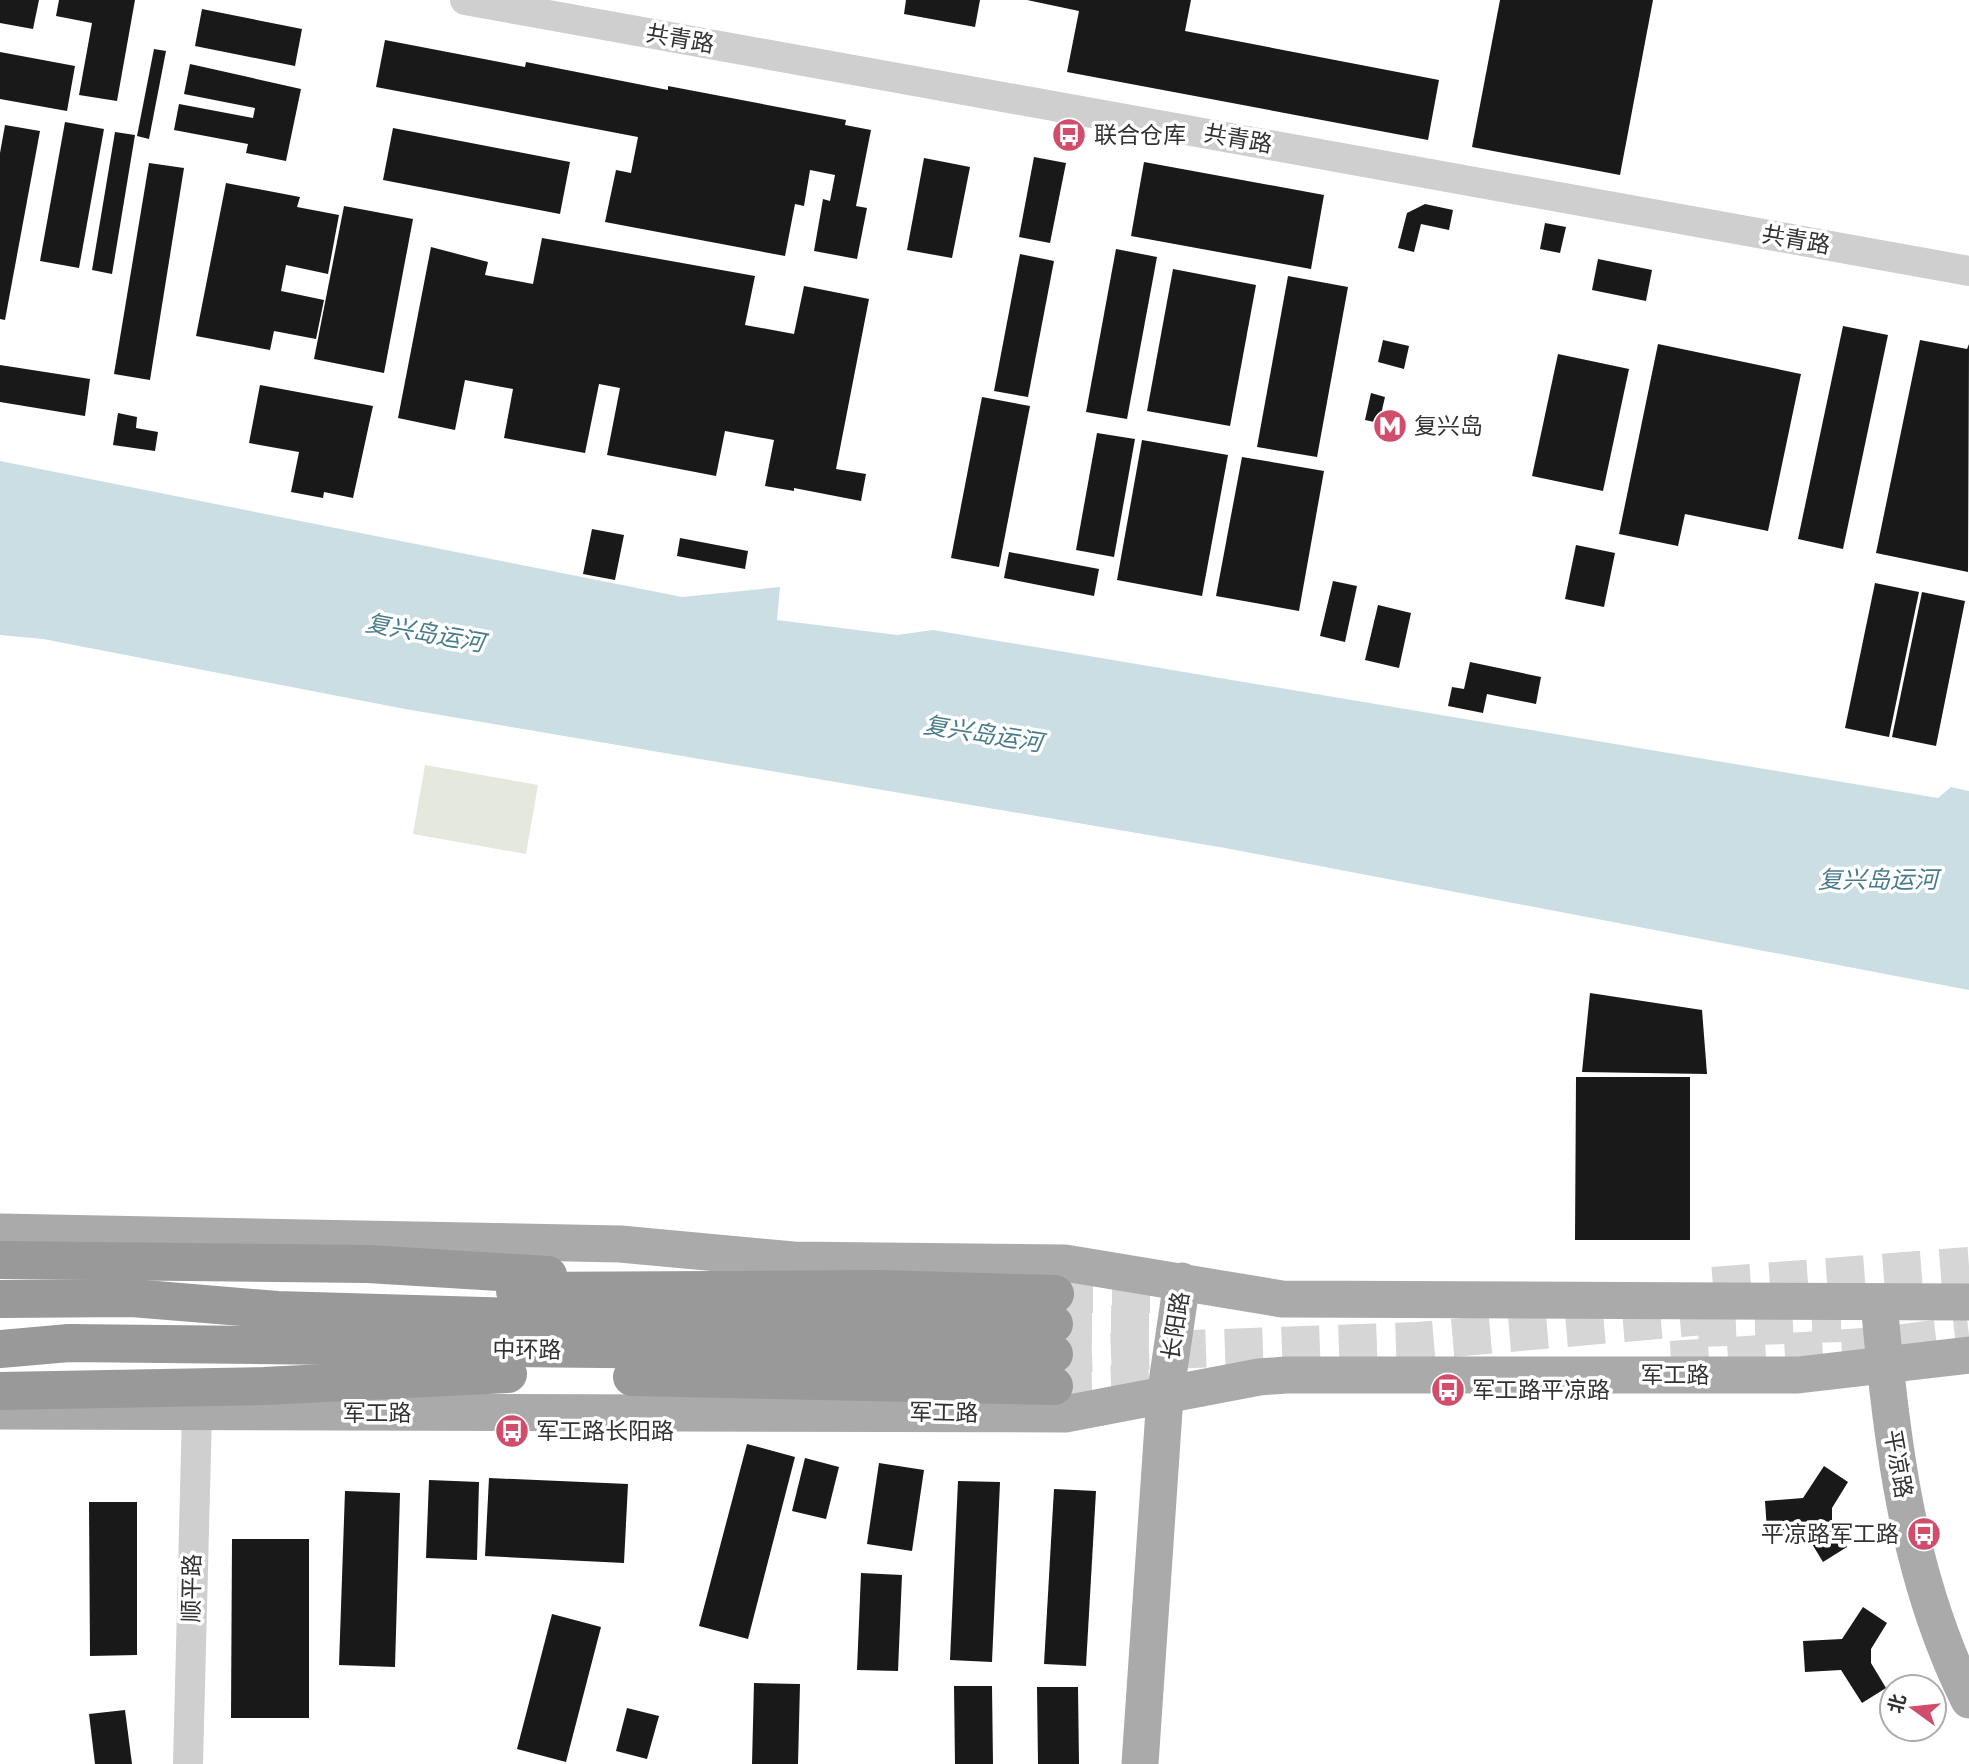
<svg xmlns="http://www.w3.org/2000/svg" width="1969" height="1764" font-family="'Work Sans','Noto Sans SC',sans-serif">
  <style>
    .green { fill: #e4e8dd }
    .water { fill: #cadee4 }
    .building { fill: #191919 }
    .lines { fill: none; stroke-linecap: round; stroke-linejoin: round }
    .highway-tunnel { stroke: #d6d6d6; stroke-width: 38; stroke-dasharray: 38 19; stroke-linecap: butt }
    .minor { stroke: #cfcfcf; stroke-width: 30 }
    .major { stroke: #aaa; stroke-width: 37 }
    .highway { stroke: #999; stroke-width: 38 }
    .labels { text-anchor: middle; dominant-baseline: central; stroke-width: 7; stroke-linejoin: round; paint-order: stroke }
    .street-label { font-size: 23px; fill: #323232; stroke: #fff }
    .poi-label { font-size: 23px; fill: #323232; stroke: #fff; text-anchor: start }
    .water-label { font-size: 24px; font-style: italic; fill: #497c8b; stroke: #fff }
  </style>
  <rect width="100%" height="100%" fill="#fff"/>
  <polygon class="green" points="425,765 538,785 526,854 413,834"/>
  <polygon class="water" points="0,461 682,597 780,587 777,620 897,635 933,630 1938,798 1951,787 1969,791 1969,990 1225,848 405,709 43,639 0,635"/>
  <g class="building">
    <polygon points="0,0 39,0 33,29 0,23"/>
    <polygon points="59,0 135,0 117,101 79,95 92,23 56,16"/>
    <polygon points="906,0 980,0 975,27 904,14"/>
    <polygon points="1027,0 1191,0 1185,31 1439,80 1428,140 1067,72 1079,11"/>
    <polygon points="1500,0 1653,0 1620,175 1472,147"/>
    <polygon points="202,9 302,29 295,66 195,46"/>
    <polygon points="385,40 525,67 526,62 668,90 668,86 846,120 845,125 871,130 856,206 867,208 857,259 814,251 823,199 830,201 835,175 810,170 804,206 795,204 785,256 605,222 616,170 631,173 638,137 376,87"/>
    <polygon points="154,49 166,51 149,139 137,136"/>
    <polygon points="0,52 75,66 67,111 0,99"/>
    <polygon points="190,64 301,89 286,161 246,153 248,144 174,130 179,104 253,118 255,108 184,94"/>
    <polygon points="65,122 104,129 79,268 40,261"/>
    <polygon points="5,125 40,131 5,320 0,319 0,153"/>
    <polygon points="393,128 570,162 560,214 383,180"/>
    <polygon points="115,132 135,135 112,274 92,270"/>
    <polygon points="1034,157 1066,163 1050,243 1019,237"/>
    <polygon points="924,158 970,167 952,258 907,250"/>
    <polygon points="1144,162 1324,195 1311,269 1131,236"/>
    <polygon points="149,163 184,168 150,380 114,374"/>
    <polygon points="226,183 300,197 297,207 339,215 328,274 286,265 281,291 324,300 316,339 274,331 270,350 196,336"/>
    <polygon points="1425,204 1453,210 1449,230 1421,224 1414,252 1398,248 1407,213"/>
    <polygon points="344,206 413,219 384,373 314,359"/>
    <polygon points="1545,223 1566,227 1560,253 1540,249"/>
    <polygon points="542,238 755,276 745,325 794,334 804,286 869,299 836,469 866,474 861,501 794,488 794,491 765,486 774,440 725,431 716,476 607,455 620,388 599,384 585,453 504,438 513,389 465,380 455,430 398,418 431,247 488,262 485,275 533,284"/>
    <polygon points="1116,249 1157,257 1127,419 1086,412"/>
    <polygon points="1020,254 1054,261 1028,397 994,391"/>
    <polygon points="1598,259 1652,270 1646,301 1592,290"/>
    <polygon points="1173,269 1256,285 1230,426 1147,411"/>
    <polygon points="1288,276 1348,287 1317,457 1257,447"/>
    <polygon points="1843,326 1888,335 1843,549 1798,539"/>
    <polygon points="1383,340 1409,346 1404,369 1378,362"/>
    <polygon points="1920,340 1967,349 1969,344 1968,572 1876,553"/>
    <polygon points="1658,344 1801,374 1768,531 1685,514 1678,546 1619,534"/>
    <polygon points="1558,354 1629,369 1603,491 1532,476"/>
    <polygon points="0,365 90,379 85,416 0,402"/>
    <polygon points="260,385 373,406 353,498 324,492 323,498 291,492 299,452 249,443"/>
    <polygon points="1371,393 1385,397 1379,423 1365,420"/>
    <polygon points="982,397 1030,406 999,567 951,558"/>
    <polygon points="118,413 137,417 136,428 158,432 155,451 113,445"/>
    <polygon points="1097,433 1135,439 1114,557 1076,550"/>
    <polygon points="1142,440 1228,455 1202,596 1117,580"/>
    <polygon points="1242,457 1324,471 1299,611 1216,596"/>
    <polygon points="592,529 624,535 615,580 583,574"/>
    <polygon points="680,538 748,551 745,569 677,556"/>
    <polygon points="1576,545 1615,553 1604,607 1565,599"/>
    <polygon points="1009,552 1099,569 1094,596 1004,578"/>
    <polygon points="1333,581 1357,586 1345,642 1320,636"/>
    <polygon points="1875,583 1919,592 1889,737 1845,728"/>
    <polygon points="1922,592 1965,601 1936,746 1892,737"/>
    <polygon points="1378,605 1411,613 1399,668 1365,660"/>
    <polygon points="1470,662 1541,677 1536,704 1487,694 1483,713 1448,706 1452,687 1464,689"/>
    <polygon points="1590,993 1702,1010 1707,1074 1582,1072"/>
    <polygon points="1576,1077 1690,1077 1690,1240 1575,1240"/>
    <polygon points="747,1444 795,1457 748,1639 699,1626"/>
    <polygon points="805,1458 839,1467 826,1519 792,1511"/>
    <polygon points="879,1463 924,1470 912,1551 867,1544"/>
    <polygon points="1824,1466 1848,1482 1832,1508 1832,1522 1847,1547 1823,1562 1803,1529 1767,1531 1765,1501 1803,1498"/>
    <polygon points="489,1478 628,1484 624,1563 485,1556"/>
    <polygon points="429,1480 479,1482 477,1560 426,1558"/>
    <polygon points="958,1481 1000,1482 992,1662 950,1660"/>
    <polygon points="1054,1489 1096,1491 1086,1666 1044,1664"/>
    <polygon points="345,1491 400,1493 395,1667 339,1665"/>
    <polygon points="89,1502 137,1502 137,1655 90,1656"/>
    <polygon points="232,1539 309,1539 309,1718 231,1718"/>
    <polygon points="861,1573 902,1575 898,1671 857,1670"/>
    <polygon points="1863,1607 1887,1623 1871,1649 1871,1663 1886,1688 1862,1703 1841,1670 1805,1672 1803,1641 1842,1639"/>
    <polygon points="552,1614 601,1627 566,1762 517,1749"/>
    <polygon points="754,1683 800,1684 798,1764 752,1764"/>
    <polygon points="954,1686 992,1686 993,1764 955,1764"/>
    <polygon points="1037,1687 1078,1687 1079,1764 1038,1764"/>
    <polygon points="627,1708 659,1716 647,1759 616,1751"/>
    <polygon points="125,1710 132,1764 95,1764 89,1714"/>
  </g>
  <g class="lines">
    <g class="highway-tunnel">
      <polyline points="1713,1286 1969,1266"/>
      <polyline points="1055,1294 1194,1294"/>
      <polyline points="1054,1324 1183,1325"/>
      <polyline points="1698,1328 1841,1323"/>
      <polyline points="1054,1354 1418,1341 1726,1314"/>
      <polyline points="1671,1360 1878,1346 1969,1335"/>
      <polyline points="1054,1386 1178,1382"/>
    </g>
    <g class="minor">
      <polyline points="465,0 1969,271"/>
      <polyline points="188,1764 197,1413"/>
    </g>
    <g class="major">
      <polyline points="0,1232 620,1244 793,1260 1065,1263 1282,1299 1969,1302"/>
      <path d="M1879 1302C1891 1439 1907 1576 1969 1700"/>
      <polyline points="0,1411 1065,1414 1259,1377 1286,1375 1798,1375 1969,1355"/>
      <polyline points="1140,1764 1165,1396 1182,1281"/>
    </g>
    <g class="highway">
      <polyline points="0,1260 368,1264 548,1275"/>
      <polyline points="515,1291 880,1289 1055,1294"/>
      <polyline points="0,1299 132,1298 277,1310 518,1317 1054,1324"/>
      <polyline points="0,1349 69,1343 1054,1354"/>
      <polyline points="632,1377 1054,1386"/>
      <polyline points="0,1391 264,1386 508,1374"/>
    </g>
  </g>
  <defs>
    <g id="bus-disc" transform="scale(1.75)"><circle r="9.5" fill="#d04d6b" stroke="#fff"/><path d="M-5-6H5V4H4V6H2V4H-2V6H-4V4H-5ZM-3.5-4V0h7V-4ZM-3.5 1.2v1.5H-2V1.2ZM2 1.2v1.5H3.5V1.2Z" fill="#fff"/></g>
    <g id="metro-disc" transform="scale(1.75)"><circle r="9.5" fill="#d04d6b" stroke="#fff"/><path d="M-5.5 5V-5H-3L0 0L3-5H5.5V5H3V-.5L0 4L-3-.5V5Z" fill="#fff"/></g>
  </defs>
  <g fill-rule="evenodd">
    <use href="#bus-disc" x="1069" y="135"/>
    <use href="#metro-disc" x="1390" y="426"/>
    <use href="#bus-disc" x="1448" y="1390"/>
    <use href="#bus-disc" x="512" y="1431"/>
    <use href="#bus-disc" x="1924" y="1534"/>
  </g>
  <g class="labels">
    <g class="street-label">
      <text transform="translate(680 39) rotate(10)">共青路</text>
      <text transform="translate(1238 139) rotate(10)">共青路</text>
      <text transform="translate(1796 240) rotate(10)">共青路</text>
      <text transform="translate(1176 1326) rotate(-81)">长阳路</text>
      <text transform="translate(527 1350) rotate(1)">中环路</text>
      <text x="1675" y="1375">军工路</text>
      <text x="377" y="1413">军工路</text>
      <text transform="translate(944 1413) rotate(1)">军工路</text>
      <text transform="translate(1898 1464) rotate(80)">平凉路</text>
      <text transform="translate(192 1588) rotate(-89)">顺平路</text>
    </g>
    <g class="poi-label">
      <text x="1094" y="135">联合仓库</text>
      <text x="1414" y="426">复兴岛</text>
      <text x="1472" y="1390">军工路平凉路</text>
      <text x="536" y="1431">军工路长阳路</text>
      <text x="1899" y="1534" text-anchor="end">平凉路军工路</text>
    </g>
    <g class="water-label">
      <text transform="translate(425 633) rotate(10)">复兴岛运河</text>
      <text transform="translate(983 734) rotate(9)">复兴岛运河</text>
      <text x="1878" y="880">复兴岛运河</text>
    </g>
  </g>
  <g transform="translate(1913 1708) rotate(285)"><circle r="33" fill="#ffffff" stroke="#adadad" stroke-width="2"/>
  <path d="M0-5L12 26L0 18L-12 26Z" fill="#d04d6b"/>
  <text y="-10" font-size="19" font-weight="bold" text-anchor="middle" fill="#323232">北</text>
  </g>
</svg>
